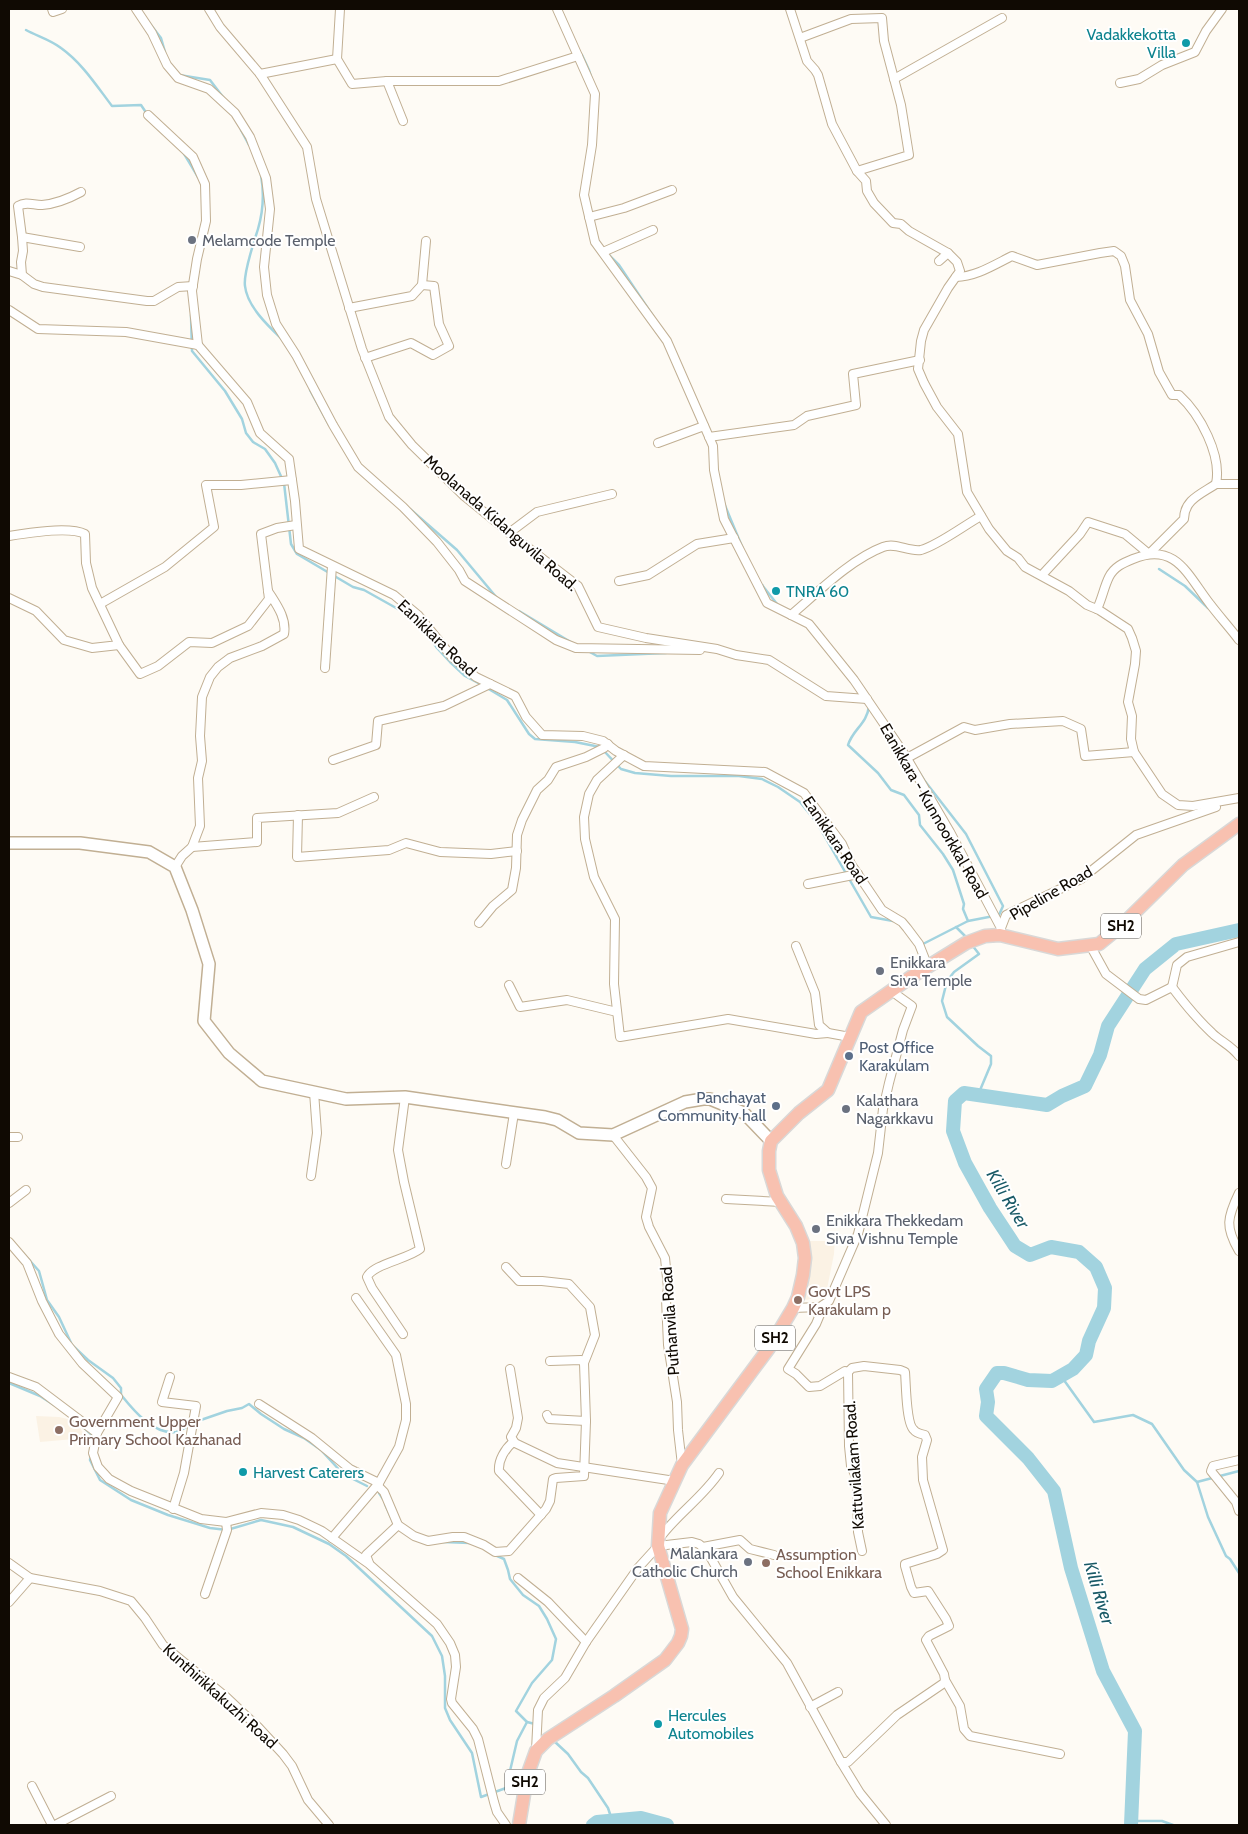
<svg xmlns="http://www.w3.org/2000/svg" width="1248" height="1834" font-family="Cabin,sans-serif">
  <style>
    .built { fill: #fbf2e4 }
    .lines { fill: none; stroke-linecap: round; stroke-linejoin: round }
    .stream { stroke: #a2d3df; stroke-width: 2.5 }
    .river { stroke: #a2d3df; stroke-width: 14 }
    .street-casing { stroke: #c1af93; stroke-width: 10 }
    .secondary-casing { stroke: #c1af93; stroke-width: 14 }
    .primary-casing { stroke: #d9d8d7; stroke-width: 15 }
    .street { stroke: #fff; stroke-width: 8 }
    .secondary { stroke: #fff; stroke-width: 11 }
    .primary { stroke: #f8c1b0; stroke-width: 12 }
    .culture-dot { fill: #0f9aa8; stroke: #fff; stroke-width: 2 }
    .worship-dot { fill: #6b7280; stroke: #fff; stroke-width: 2 }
    .service-dot { fill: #5c6f8a; stroke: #fff; stroke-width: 2 }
    .education-dot { fill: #8d6e63; stroke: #fff; stroke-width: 2 }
    .labels { text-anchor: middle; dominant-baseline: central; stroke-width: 4; stroke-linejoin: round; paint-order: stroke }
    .shield { fill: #fff; stroke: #58544f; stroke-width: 1 }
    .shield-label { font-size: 15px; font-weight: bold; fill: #100a03 }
    .culture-label { font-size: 16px; fill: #0d838f; stroke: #fff; text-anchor: start }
    .worship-label { font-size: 16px; fill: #5b616d; stroke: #fff; text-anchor: start }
    .street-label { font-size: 16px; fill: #100a03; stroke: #fff }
    .service-label { font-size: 16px; fill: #4e5e75; stroke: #fff; text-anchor: start }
    .education-label { font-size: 16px; fill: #785e54; stroke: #fff; text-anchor: start }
    .water-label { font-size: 18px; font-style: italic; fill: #195a67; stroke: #fff }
  </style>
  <rect width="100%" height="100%" fill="#fefbf5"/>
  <g class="built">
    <polygon points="827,1235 835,1236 834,1254 827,1289 813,1298 807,1300 799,1298 806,1241 826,1241"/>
    <polygon points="36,1416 59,1417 76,1421 86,1438 40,1442"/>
  </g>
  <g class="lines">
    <g class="stream">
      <polyline points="147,20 161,38 165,52"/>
      <path d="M26 30C37 36 51 40 61 48 82 63 96 85 112 106L141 105 147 114"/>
      <polyline points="582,55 589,70 592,80"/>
      <polyline points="179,75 210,80 226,101"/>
      <polyline points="241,130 249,145"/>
      <polyline points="183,152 198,177"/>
      <path d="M261 175C264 192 263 212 258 229 254 242 243 273 245 286 247 306 268 326 282 339"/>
      <polyline points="606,252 619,265 653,316"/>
      <polyline points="191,315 192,351 225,391 242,419 246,433 253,442 265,449 275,463 284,483 291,544 297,554 353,587 364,590 414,618 424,629 437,648 450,662 465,676 482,685"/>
      <polyline points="310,390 329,425"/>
      <polyline points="724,503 743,549"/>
      <polyline points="410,509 457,550 497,598"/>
      <polyline points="1159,569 1185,586 1208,608"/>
      <polyline points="762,585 777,604"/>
      <polyline points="519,611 574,644"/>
      <polyline points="816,627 823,636"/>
      <polyline points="588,651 597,656 666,653"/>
      <polyline points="487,688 507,700 529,734 535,739 575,742 600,747"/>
      <path d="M869 706C867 724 853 729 848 745L878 773 891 790 904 795 919 815 920 825 943 854 953 870 964 904 963 909 968 921 921 945"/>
      <polyline points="893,731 924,780 966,834 1003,906 999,915 968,921"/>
      <polyline points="604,751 621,769 635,773 671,776 739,776 762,779 778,787 800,802 817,823 871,917 893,921"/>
      <polyline points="956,927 967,938"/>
      <polyline points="972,945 979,954 954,972 947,981 942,1001 947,1017 978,1046 991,1056 991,1064 978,1095"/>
      <polyline points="23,1253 39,1271 47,1300 59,1317 72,1345 88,1360 113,1378 121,1388 121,1398"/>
      <polyline points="1061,1376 1094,1422 1133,1415 1152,1424 1184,1470 1197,1482 1208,1517 1226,1556 1230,1559 1239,1573"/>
      <polyline points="9,1383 40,1396 54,1405"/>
      <path d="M122 1396C134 1411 154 1435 176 1432 180 1431 186 1427 190 1425"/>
      <polyline points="195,1422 227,1411 242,1408 249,1404 261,1414 284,1429 304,1438 321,1450 343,1474 367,1486"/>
      <polyline points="79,1423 93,1436"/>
      <polyline points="100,1434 108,1422"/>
      <polyline points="91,1454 90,1460 100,1480 131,1500 168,1515 210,1528 227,1530 261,1520 293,1527 329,1544 346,1556 432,1636 442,1656 445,1676 445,1708 450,1720 472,1753 481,1797 506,1788 517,1741 527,1722 535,1724"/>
      <polyline points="1197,1482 1239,1471"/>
      <polyline points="379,1493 383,1499"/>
      <polyline points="385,1504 394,1524"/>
      <polyline points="443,1542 470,1543"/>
      <polyline points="495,1555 504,1559 508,1570 510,1579 523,1595 539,1606 547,1619 556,1639 552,1660 532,1683 516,1711 527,1722"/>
      <polyline points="554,1741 568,1754 581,1772 588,1778 608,1808 612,1820"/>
      <polyline points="1132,1821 1162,1821 1173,1825"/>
    </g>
    <g class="river">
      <polyline points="593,1825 597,1822 641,1818 667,1825"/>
      <polyline points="1131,1825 1135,1731 1103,1671 1071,1568 1054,1491 1028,1458 986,1416 988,1402 986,1389 997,1373 1004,1373 1028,1380 1052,1381 1073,1369 1086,1355 1089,1341 1104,1308 1105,1288 1096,1267 1079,1252 1051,1247 1030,1255 1015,1246 990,1208 965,1163 953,1131 955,1101 964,1093 1047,1105 1062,1096 1085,1086 1100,1055 1108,1026 1145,969 1176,944 1239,930"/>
    </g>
    <g class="street-casing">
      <g id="street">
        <polyline points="52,9 53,12 62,9"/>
        <polyline points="136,9 152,33 167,65 178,78 209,89 235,113 250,137 266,178 270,209 264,267 267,295 276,324 296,355 333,425 358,467 403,507 437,542 459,570 465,581 556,640 576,648 700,650"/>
        <polyline points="209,9 220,27 260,74 307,147 316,199 362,349 389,417 412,445 463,495 522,543 578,586 598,627 646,638 717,649 736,655 769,660 826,696 867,699"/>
        <polyline points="340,9 337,59 352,84 387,81"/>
        <polyline points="557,9 595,94 592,145 584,195 595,242 667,341 713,446 714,470 724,519 767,603 809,624 854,680 905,755 950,832 1001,928 1000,935"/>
        <polyline points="790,9 807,61 815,70 818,75 832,124 857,171 866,181 867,191 874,203 893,223 901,224 909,231 948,253 957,262 960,271 948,288 924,330 921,341 918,369 924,383 937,407 958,434 967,492 989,529 1007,551 1018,558 1025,567 1069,591 1087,605 1099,610 1128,629 1132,638 1136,651 1135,664 1128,702 1132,716 1131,739 1134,752 1162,794 1178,805 1193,806 1239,798"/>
        <polyline points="800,38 851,19 882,18 884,41 901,105 909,155 857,171"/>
        <polyline points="260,74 337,59"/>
        <polyline points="894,79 1002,18"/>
        <polyline points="1120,83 1139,79 1162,65 1195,52 1206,31 1222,9"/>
        <polyline points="148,115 193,157 205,184 206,221 197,259 192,291 198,345"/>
        <polyline points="403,121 387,81 499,81 578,56"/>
        <path d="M81 192C70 198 54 204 42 205 33 205 26 201 18 206L22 237 23 251 21 262 22 275 34 284 43 287 147 301H154L178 287 193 286"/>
        <polyline points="589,217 624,208 672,190"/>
        <polyline points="22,237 80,247"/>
        <polyline points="603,252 653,230"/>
        <polyline points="939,261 948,253"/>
        <polyline points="9,271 22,275"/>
        <path d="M956 277C975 277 994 265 1012 256L1037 265 1100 253 1114 251 1121 256 1125 266 1130 300 1148 334 1159 372 1172 395H1179C1200 414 1222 455 1216 484H1239"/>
        <polyline points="349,308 412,296 422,285 426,241"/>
        <polyline points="9,310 38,329 126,332 198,345 247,402 260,433 289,459 295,501 299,549 394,595 418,615 452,657 476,677 515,696 526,717 542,735 583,736 603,741 616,751 644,766 765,772 804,793 842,844 851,864 882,910 902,922 907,928 919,944 928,967"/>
        <polyline points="365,358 411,343 433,355 449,346 439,324 434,286 422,285"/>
        <polyline points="709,437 794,425 807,416 856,405 853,374 920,360"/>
        <polyline points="658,443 704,426"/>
        <polyline points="509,533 537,512 612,494"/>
        <path d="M9 536C27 533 69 526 85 534L86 563 92 588 119 645 92 648 64 640 36 611 9 598"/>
        <path d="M1042 575 1080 534 1088 522 1125 534 1149 554 1184 519C1184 500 1201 494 1216 484"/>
        <polyline points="619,581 648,575 697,544 734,538"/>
        <polyline points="100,604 165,567 214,527 206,485 241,485 292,480"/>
        <path d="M1097 609C1102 599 1104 587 1109 577 1114 567 1123 563 1133 559 1176 541 1188 576 1210 604 1219 616 1230 628 1239 640"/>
        <path d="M791 615C817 593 851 559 883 547 896 542 908 552 921 550 937 546 965 525 981 516"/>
        <polyline points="119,645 140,674 158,666 189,642 212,643 248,626 269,599 261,534 277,528 296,525"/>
        <polyline points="325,668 332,566"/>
        <polyline points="624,755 597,780 589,794 584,817 585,839 594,877 615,919 614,984 620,1037 728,1019 816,1034 828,1033"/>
        <polyline points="907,758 964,727 975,730 1010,724 1063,721 1081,729 1085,756 1134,752"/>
        <polyline points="333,760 376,745 378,721 444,706 490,684"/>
        <polyline points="298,815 297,857 389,850 406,843 440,852 491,854 517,851"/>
        <polyline points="192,847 257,842 257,818 338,813 374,797"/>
        <path d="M175 867 182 856 192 847 200 826 198 778 202 761 200 736 202 697 210 677 218 667 230 658 262 646 284 634C287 618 276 604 268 591"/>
        <polyline points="808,884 858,874"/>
        <polyline points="479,923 493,906 512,890 516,868 517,835 522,820 537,790 548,780 556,767 586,757 604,748 608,744"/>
        <polyline points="1001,928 1006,915 1081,879 1136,835 1216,807"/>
        <path d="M1090 945 1106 974 1139 999 1146 1000 1172 987C1184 1003 1197 1019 1212 1033 1220 1041 1232 1046 1239 1056"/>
        <polyline points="796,946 815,993 819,1025 828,1033 850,1037"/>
        <polyline points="509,985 520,1007 567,1000 617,1012"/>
        <polyline points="1172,987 1177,965 1187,957 1239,942"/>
        <polyline points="613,1135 646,1177 652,1188 646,1217 649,1227 665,1258 668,1288 666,1299 668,1345 677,1402 678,1430 682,1465"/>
        <polyline points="9,1137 18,1137"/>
        <polyline points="506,1164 514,1113"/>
        <polyline points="311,1176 317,1133 314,1092"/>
        <path d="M1239 1193C1227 1218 1225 1227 1239 1251"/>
        <polyline points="726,1199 781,1202"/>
        <polyline points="9,1203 26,1190"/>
        <polyline points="9,1242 27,1263 42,1301 59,1334 82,1363 118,1397 97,1433 93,1453 98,1467 109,1479 131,1491 201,1519 226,1522 261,1513 283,1515 299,1520 322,1531 369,1564 437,1624 450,1643 455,1655 456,1667 451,1699 452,1703 473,1729 478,1739 494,1802 497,1812 506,1825"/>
        <polyline points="506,1267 519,1281 542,1281 569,1284 590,1307 595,1335 584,1363"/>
        <polyline points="824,1305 816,1324 788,1369 796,1374 809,1387 820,1386 845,1371 848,1372 849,1446 851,1466 856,1477 857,1487 858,1532 862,1551"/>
        <polyline points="793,1308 820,1307 829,1301 858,1234 878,1153 883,1109 889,1083 903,1030 912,1006 890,990"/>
        <path d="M403 1334 372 1288 367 1277C373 1264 408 1259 420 1249L404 1182 398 1150 405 1097"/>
        <polyline points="510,1369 518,1418 516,1428 511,1437 515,1443 557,1463 675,1481"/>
        <polyline points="9,1377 36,1387 97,1433"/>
        <polyline points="170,1377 162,1402 196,1406 184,1473 173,1509"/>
        <polyline points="259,1404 312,1438 350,1469 379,1483"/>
        <polyline points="547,1415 549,1419 586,1421"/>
        <path d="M513 1442C505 1449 498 1460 499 1471L541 1515"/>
        <polyline points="1239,1460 1213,1466 1211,1471 1236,1502 1239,1511"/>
        <polyline points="377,1485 384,1492 398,1525 414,1536 428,1541 453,1537 464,1537 484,1545 495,1552 509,1551 546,1509 550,1501 553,1479 556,1478 584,1476 586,1421 584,1363 581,1360 550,1361"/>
        <polyline points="332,1538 379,1483 399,1447 406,1420 406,1404 396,1355 356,1298"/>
        <path d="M659 1539C676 1515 702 1498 719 1473"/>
        <polyline points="703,1547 740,1540 750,1549 774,1555"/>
        <polyline points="9,1563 30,1578 100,1591 131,1601 145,1618 163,1645 225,1696 258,1727 283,1754 292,1766 308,1800 329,1825"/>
        <polyline points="369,1563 366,1555 398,1525"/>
        <polyline points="518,1578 548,1602 586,1642"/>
        <polyline points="205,1594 227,1530 226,1522"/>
        <polyline points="9,1602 30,1578"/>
        <polyline points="945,1680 960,1706 964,1729 970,1736 1060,1754"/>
        <polyline points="810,1707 838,1692"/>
        <path d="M536 1750 538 1710 544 1698 565 1678 586 1642 638 1568 658 1546 692 1542 699 1544 707 1551 733 1597 787 1663 841 1762H848L897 1715 944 1683 945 1680 944 1674 926 1640 929 1636 949 1626 946 1619 928 1591 914 1593 911 1587 905 1566V1564L937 1554 943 1550 923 1480 922 1457 927 1440 925 1435C921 1434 916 1433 914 1430 906 1424 906 1383 905 1372L900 1370 864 1366 852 1368 848 1372"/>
        <polyline points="841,1762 860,1793 886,1825"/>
        <polyline points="32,1786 52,1825"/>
        <polyline points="55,1825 111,1796"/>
      </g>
    </g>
    <g class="secondary-casing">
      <polyline id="secondary" points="9,843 80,843 149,852 175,867 192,910 209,964 204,1021 229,1053 262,1081 346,1099 405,1097 545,1117 557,1120 579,1133 613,1135 685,1102 703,1099 710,1099 744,1113 771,1141"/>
    </g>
    <g class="primary-casing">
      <polyline id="primary" points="519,1825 527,1776 536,1751 548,1739 614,1696 665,1660 678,1643 681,1636 682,1629 658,1546 660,1513 682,1465 769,1348 793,1308 798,1297 803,1275 805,1258 803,1243 796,1226 777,1196 769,1170 769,1151 771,1141 799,1113 828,1090 861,1012 911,977 966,943 985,936 1000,935 1058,949 1099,944 1121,926 1183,865 1239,824"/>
    </g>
    <use href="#street" class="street"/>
    <use href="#secondary" class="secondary"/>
    <use href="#primary" class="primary"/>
  </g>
  <g class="culture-dot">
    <circle cx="1186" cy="43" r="5"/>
    <circle cx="776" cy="591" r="5"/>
    <circle cx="243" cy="1472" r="5"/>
    <circle cx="658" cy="1724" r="5"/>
  </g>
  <g class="worship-dot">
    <circle cx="192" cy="240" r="5"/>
    <circle cx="880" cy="971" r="5"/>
    <circle cx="846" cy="1109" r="5"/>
    <circle cx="816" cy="1229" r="5"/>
    <circle cx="748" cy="1562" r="5"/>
  </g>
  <g class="service-dot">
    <circle cx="849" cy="1056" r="5"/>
    <circle cx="776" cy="1106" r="5"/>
  </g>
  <g class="education-dot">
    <circle cx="798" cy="1300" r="5"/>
    <circle cx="59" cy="1430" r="5"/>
    <circle cx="766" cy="1563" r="5"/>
  </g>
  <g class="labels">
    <g class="shield">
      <rect x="1101" y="913.5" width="40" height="25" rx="4"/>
      <rect x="755" y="1325.5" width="40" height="25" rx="4"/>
      <rect x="505" y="1769.5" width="40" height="25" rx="4"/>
    </g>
    <g class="shield-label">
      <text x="1121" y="926">SH2</text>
      <text x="775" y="1338">SH2</text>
      <text x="525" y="1782">SH2</text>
    </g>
    <g class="culture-label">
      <text x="1176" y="34" text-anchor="end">Vadakkekotta<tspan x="1176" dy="18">Villa</tspan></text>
      <text x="786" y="591">TNRA 60</text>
      <text x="253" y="1472">Harvest Caterers</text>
      <text x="668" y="1715">Hercules<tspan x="668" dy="18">Automobiles</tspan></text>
    </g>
    <g class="worship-label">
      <text x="202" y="240">Melamcode Temple</text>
      <text x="890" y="962">Enikkara<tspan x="890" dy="18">Siva Temple</tspan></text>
      <text x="856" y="1100">Kalathara<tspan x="856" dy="18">Nagarkkavu</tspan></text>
      <text x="826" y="1220">Enikkara Thekkedam<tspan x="826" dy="18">Siva Vishnu Temple</tspan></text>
      <text x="738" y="1553" text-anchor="end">Malankara<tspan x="738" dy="18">Catholic Church</tspan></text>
    </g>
    <g class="street-label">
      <text transform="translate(501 523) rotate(41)">Moolanada Kidanguvila Road.</text>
      <text transform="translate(437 638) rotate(44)">Eanikkara Road</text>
      <text transform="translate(934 811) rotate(60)">Eanikkara - Kunnoorkkal Road</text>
      <text transform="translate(835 840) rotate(56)">Eanikkara Road</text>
      <text transform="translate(1051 893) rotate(-30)">Pipeline Road</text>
      <text transform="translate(670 1321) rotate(-94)">Puthanvila Road</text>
      <text transform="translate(854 1465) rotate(-94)">Kattuvilakam Road.</text>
      <text transform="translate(220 1696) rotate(42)">Kunthirikkakuzhi Road</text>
    </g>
    <g class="service-label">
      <text x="859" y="1047">Post Office<tspan x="859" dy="18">Karakulam</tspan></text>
      <text x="766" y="1097" text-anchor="end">Panchayat<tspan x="766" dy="18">Community hall</tspan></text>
    </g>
    <g class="education-label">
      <text x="808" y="1291">Govt LPS<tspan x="808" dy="18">Karakulam p</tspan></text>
      <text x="69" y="1421">Government Upper<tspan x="69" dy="18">Primary School Kazhanad</tspan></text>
      <text x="776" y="1554">Assumption<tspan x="776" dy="18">School Enikkara</tspan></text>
    </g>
    <g class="water-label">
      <text transform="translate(1008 1199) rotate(59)">Killi River</text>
      <text transform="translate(1099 1593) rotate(73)">Killi River</text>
    </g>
  </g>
  <rect width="1248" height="1834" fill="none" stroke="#100a03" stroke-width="20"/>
</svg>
